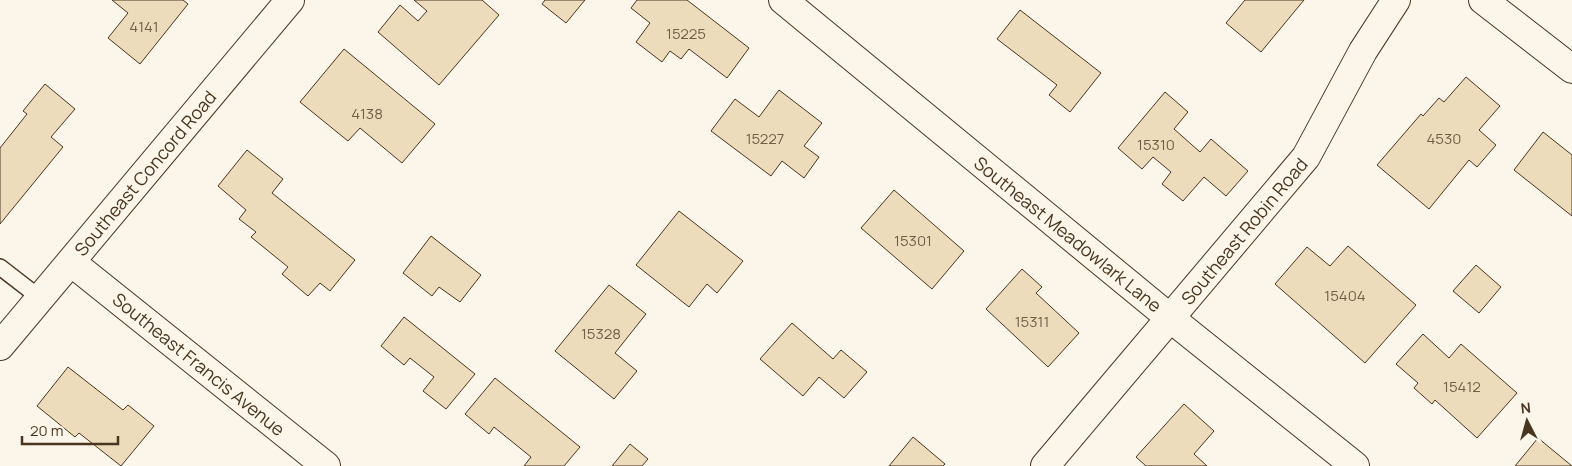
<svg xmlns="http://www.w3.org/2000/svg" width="1572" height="466" font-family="Manrope,sans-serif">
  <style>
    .building { fill: #ecdcbc; stroke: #4a3520 }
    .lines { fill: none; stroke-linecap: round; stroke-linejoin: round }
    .service-casing { stroke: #4a3520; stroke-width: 18 }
    .minor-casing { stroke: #4a3520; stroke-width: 30 }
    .service { stroke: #fbf6e9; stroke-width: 15 }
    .minor { stroke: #fbf6e9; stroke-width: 28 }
    .labels { text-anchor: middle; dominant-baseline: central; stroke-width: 4; stroke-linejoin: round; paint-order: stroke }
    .number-label { font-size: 15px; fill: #725f47 }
    .street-label { font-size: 18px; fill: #4a3520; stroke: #fbf6e9 }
  </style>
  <rect width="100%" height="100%" fill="#fbf6e9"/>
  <g class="building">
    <polygon points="112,0 183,0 188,4 140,64 108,38 128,13"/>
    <polygon points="414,0 482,0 499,15 439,85 378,32 400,5 418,21 427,11"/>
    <polygon points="545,0 585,0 566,23 542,4"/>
    <polygon points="637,0 687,0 749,48 727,78 689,49 681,59 670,51 662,62 636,42 650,23 631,8"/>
    <polygon points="1245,0 1304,0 1261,52 1226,23"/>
    <polygon points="1020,10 1101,73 1070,112 1049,95 1057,85 997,39"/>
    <polygon points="344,49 435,124 402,163 360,128 348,141 300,102"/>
    <polygon points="1466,77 1500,106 1479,130 1496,145 1477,167 1469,160 1429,209 1377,165 1421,114 1423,116 1439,98 1444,102"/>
    <polygon points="45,84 75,109 51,137 63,147 0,224 0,148 27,114 23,111"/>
    <polygon points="779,90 822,123 804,146 819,157 804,178 782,161 771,176 711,131 735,99 759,117"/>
    <polygon points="1165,92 1188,112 1174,129 1200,152 1211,139 1248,171 1226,196 1204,177 1183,201 1162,184 1171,172 1153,157 1142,169 1118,148"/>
    <polygon points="1543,132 1572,155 1572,216 1514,170"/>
    <polygon points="247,150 283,179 272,193 355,260 330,291 320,283 308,296 282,274 288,267 251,237 256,232 239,219 246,210 218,186"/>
    <polygon points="894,190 964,251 932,289 861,228"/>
    <polygon points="679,211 743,261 717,293 707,284 689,307 636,265"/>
    <polygon points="431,236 481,275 460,302 439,287 432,296 403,273"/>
    <polygon points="1348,246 1416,305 1365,363 1275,284 1307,247 1330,266"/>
    <polygon points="1476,265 1501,287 1479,313 1453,291"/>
    <polygon points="1022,269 1042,287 1036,293 1079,333 1048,367 986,309"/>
    <polygon points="609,285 646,314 615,353 637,371 614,399 555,351"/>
    <polygon points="404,317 475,374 446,409 423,391 434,377 410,358 404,365 381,346"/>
    <polygon points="792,323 833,359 841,350 867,372 844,398 819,377 803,396 760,359"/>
    <polygon points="1423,334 1449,358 1461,344 1517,393 1477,438 1435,400 1432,404 1414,388 1418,383 1396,364"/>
    <polygon points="68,367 123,410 128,405 154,426 121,466 79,433 75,437 37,406"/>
    <polygon points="495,378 580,447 564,466 524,466 531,457 494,427 489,434 465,414"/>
    <polygon points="1184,404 1214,431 1194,454 1207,466 1146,466 1136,457"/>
    <polygon points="913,437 945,464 943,466 889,466"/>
    <polygon points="1538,438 1572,466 1515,466"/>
    <polygon points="630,444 648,459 642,466 612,466"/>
  </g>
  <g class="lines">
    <g class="service-casing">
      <polyline id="service" points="0,267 40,298"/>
    </g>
    <g class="minor-casing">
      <g id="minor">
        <polyline points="783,0 1170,318 1355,466"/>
        <polyline points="1483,0 1572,69"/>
        <polyline points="71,262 326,466"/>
        <polyline points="0,346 290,0"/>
        <polyline points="1045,466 1306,157 1363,51 1396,0"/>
      </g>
    </g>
    <use href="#service" class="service"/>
    <use href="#minor" class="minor"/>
  </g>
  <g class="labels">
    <g class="number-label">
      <text x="144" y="26">4141</text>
      <text x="686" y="33">15225</text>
      <text x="367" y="113">4138</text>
      <text x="765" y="138">15227</text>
      <text x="1444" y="138">4530</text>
      <text x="1156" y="144">15310</text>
      <text x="913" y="240">15301</text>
      <text x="1345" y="295">15404</text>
      <text x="1032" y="321">15311</text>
      <text x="601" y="333">15328</text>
      <text x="1462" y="386">15412</text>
    </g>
    <g class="street-label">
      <text transform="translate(145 173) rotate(-50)">Southeast Concord Road</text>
      <text transform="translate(1244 231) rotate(-50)">Southeast Robin Road</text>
      <text transform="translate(1068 234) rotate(39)">Southeast Meadowlark Lane</text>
      <text transform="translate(199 364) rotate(39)">Southeast Francis Avenue</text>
    </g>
  </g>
  <g transform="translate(1527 421) rotate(354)" stroke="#fbf6e9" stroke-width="4" paint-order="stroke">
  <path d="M0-4L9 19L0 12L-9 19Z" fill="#4a3520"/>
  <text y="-8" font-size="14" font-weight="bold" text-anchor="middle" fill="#4a3520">N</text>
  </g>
  <path d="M22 436v8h96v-8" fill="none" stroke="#4a3520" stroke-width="2.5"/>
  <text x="30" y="436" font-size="15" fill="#4a3520" stroke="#fbf6e9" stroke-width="4" paint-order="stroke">20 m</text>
</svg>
